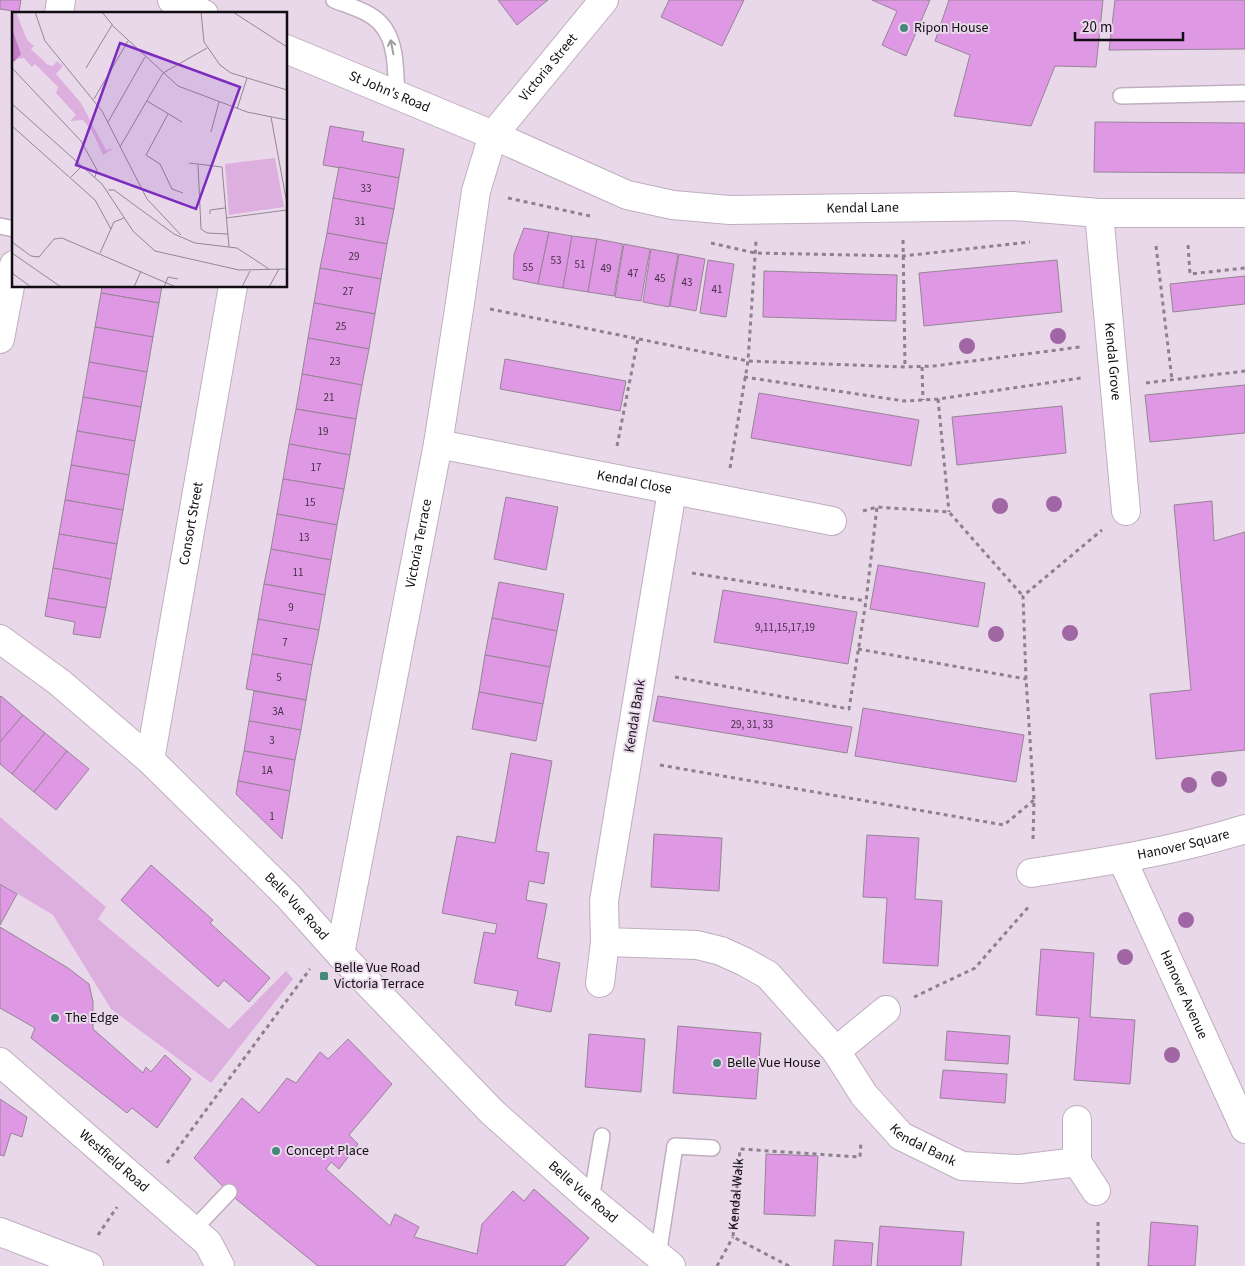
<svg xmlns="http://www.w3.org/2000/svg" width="1245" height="1266" font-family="'Source Sans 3',sans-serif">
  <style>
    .green { fill: #ddafdf }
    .building { fill: #df98e3; stroke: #958595 }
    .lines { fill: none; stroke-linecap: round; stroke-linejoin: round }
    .service-casing { stroke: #bfaebf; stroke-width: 18 }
    .minor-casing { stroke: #bfaebf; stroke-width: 30 }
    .tertiary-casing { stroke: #bfaebf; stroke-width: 30 }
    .path { stroke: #8d818e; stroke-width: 3; stroke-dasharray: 4 4; stroke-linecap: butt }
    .service { stroke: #fff; stroke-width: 15 }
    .minor { stroke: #fff; stroke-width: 28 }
    .tertiary { stroke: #fff; stroke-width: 28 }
    .tree { fill: #a067a4 }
    .oneway { stroke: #a09ea1 }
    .poi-dot { fill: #46897c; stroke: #e9d8ea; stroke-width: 2 }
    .labels { text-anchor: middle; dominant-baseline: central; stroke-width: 4; stroke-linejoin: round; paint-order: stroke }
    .number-label { font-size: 11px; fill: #453047 }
    .poi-label { font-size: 14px; fill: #120d13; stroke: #e9d8ea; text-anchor: start }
    .street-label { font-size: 14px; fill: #120d13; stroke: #e9d8ea }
    .inset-road { fill: none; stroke: #938794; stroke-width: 1 }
    .view { fill: #7b2cbf; fill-opacity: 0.15; stroke: #7b2cbf; stroke-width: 2.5 }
    .inset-edge { fill: none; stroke: #120d13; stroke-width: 2.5 }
  </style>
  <rect width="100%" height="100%" fill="#e9d8ea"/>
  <polygon class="green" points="0,817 106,907 98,919 229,1029 286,971 293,979 211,1083 111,1009 53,915 0,883"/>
  <g class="building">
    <polygon points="0,0 21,0 19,12 0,9"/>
    <polygon points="498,0 548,0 517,25"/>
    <polygon points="669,0 744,0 722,46 661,17"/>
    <polygon points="872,0 930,0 906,56 882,45 897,11"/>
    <polygon points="949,0 1103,0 1096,67 1055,66 1031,126 954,116 970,55 935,41"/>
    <polygon points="1115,0 1245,0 1245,49 1109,50"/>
    <polygon points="1095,122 1245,123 1245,173 1094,172"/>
    <polygon points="330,126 364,132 362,141 404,149 399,178 323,165"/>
    <polygon points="339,167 399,178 394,209 333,198"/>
    <polygon points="333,198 394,209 387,244 327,233"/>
    <polygon points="524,228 549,232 538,284 513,279 514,254"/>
    <polygon points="549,232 572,236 563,288 538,284"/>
    <polygon points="327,233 387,244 381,279 320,268"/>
    <polygon points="572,236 597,239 588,292 563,288"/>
    <polygon points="597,239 623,244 614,296 588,292"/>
    <polygon points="624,244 650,249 641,301 615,297"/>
    <polygon points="651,249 678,254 669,307 643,302"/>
    <polygon points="679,254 705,259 696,311 670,306"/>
    <polygon points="708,260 734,264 726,317 700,313"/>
    <polygon points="1057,260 1062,312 924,326 919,273"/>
    <polygon points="320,268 381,279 375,314 314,303"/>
    <polygon points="764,271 897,275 896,321 763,317"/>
    <polygon points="1245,276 1245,304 1173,312 1170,284"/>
    <polygon points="102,286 162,286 159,303 101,293"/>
    <polygon points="101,293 159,303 153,337 95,327"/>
    <polygon points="314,303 375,314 369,349 308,338"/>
    <polygon points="95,327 153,337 147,372 89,362"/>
    <polygon points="308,338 369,349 362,385 302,374"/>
    <polygon points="505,359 626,381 620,411 500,389"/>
    <polygon points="89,362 147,372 141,407 83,397"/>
    <polygon points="302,374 362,385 356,419 296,409"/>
    <polygon points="1245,385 1245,433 1150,442 1145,395"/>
    <polygon points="759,393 919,420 911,466 751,438"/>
    <polygon points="83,397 141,407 135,441 77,431"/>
    <polygon points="1062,406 1066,453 957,465 952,417"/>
    <polygon points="296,409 356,419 350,455 289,444"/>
    <polygon points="77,431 135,441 129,475 71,465"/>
    <polygon points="289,444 350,455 344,489 283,479"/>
    <polygon points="71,465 129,475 123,510 65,500"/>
    <polygon points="283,479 344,489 337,525 277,514"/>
    <polygon points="506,497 558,507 546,570 494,559"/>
    <polygon points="65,500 123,510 117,544 59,534"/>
    <polygon points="1212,501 1214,541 1245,532 1245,750 1156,759 1150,694 1191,690 1174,505"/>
    <polygon points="277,514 337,525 331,560 271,549"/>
    <polygon points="59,534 117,544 111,579 53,568"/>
    <polygon points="271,549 331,560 325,595 264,584"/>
    <polygon points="878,565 985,583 978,627 870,609"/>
    <polygon points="53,568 111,579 106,608 48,598"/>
    <polygon points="499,582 564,594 557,631 492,618"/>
    <polygon points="264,584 325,595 319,630 258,619"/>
    <polygon points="723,590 857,612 848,664 714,642"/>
    <polygon points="48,598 106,608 100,638 73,634 75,622 45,616"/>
    <polygon points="492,618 557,631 550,667 485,655"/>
    <polygon points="258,619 319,630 312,665 252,654"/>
    <polygon points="252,654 312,665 306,700 246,689"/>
    <polygon points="485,655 550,667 543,704 479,692"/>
    <polygon points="254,691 306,700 301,730 249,721"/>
    <polygon points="479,692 543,704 536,741 472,729"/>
    <polygon points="1,696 23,715 0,742 0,697"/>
    <polygon points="658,696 852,727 847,753 653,721"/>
    <polygon points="863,708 1024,735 1016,782 855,756"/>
    <polygon points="23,715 45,733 12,774 0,764 0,742"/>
    <polygon points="249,721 301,730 295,760 244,751"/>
    <polygon points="45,733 67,751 34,792 12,774"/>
    <polygon points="67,751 89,769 56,810 34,792"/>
    <polygon points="244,751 295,760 290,791 238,781"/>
    <polygon points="511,753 552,761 536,851 549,853 544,884 529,881 526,900 547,904 537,958 560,963 551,1012 515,1005 518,991 474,983 484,932 495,934 497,924 442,913 457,836 495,843"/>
    <polygon points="238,781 290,791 282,839 236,794"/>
    <polygon points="654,834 722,838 719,891 651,887"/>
    <polygon points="867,835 919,838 915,899 942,901 938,966 883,963 887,898 863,897"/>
    <polygon points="151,865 213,920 210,923 270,978 249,1002 224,980 218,987 121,900"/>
    <polygon points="0,884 17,894 0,925"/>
    <polygon points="0,927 68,968 89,984 93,1002 93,1029 143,1073 146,1067 151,1072 165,1055 191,1079 157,1128 132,1108 127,1113 31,1038 35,1028 0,1008"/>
    <polygon points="1041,949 1094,953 1090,1017 1135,1020 1130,1084 1074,1080 1079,1018 1036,1015"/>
    <polygon points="678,1026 761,1033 756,1099 673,1093"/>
    <polygon points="947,1031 1010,1036 1008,1064 945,1060"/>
    <polygon points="589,1034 645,1039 641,1092 585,1087"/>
    <polygon points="348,1039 392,1084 349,1135 358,1144 339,1169 331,1162 326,1169 390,1226 395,1214 419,1227 414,1237 477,1254 482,1224 513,1191 524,1201 534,1189 589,1238 564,1266 318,1266 236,1199 194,1158 242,1098 259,1113 287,1078 296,1083 320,1052 328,1059"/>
    <polygon points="943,1070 1007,1074 1005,1103 940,1098"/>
    <polygon points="0,1099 27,1117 22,1137 11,1133 4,1156 0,1155"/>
    <polygon points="766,1154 818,1156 815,1216 764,1214"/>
    <polygon points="1151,1222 1198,1226 1195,1266 1148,1266"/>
    <polygon points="880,1226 964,1232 961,1266 877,1266"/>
    <polygon points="835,1240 873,1243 871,1266 833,1266"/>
  </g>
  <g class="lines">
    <g class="service-casing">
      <g id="service">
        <path d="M334 0C346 5 362 9 373 17 398 34 395 68 397 95"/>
        <polyline points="1121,96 1245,93"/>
        <polyline points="0,226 14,229"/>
        <polyline points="591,1200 602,1136"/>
        <polyline points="193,1230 229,1192"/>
        <polyline points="658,1256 675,1146 712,1148"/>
      </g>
    </g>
    <g class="minor-casing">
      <g id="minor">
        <polyline points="172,0 204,14"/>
        <polyline points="59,14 61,0"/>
        <path id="s2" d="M286 49 493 135 627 195 673 205 730 210 1013 206 1099 213H1245"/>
        <path id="s3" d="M1099 213 1126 511"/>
        <polyline points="0,339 14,265"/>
        <path id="s4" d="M438 444 832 521"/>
        <path id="s5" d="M672 491 604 901 605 942 697 945 721 951 745 962 768 975 836 1051 864 1095 901 1136 962 1166 1020 1169 1077 1162"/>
        <path id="s6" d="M0 639 59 682 150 760 288 896 340 954 492 1112 591 1200 671 1266"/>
        <path id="s7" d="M150 760 233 286"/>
        <path id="s8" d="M1122 859 1245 1129"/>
        <path id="s9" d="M1031 873C1105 862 1174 851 1245 829"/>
        <path id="s10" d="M340 954 438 444 460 303 476 191 493 135 604 0"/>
        <polyline points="600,983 605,942"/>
        <polyline points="836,1051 886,1010"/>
        <path id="s11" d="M0 1062 208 1243 220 1266"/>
        <polyline points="1077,1120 1077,1162 1096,1191"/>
      </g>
    </g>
    <g class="tertiary-casing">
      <polyline id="tertiary" points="0,1232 89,1266"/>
    </g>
    <g class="path">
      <polyline points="508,198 590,216"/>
      <polyline points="903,240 905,367"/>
      <polyline points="711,243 755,253 903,256 1030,242"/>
      <polyline points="1188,245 1190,274 1245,268"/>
      <polyline points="1156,246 1172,380"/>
      <polyline points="490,309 748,361 905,367 934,366 1080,347"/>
      <polyline points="922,367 923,400"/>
      <polyline points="744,377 904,401 938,399 1081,378"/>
      <polyline points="1146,383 1245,371"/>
      <polyline points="938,399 949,512"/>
      <polyline points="617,446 638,339"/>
      <polyline points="730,468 748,361 756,241"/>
      <polyline points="863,511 877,507 949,512 1023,596"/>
      <polyline points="692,573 866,601"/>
      <polyline points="858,649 1026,679"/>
      <polyline points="675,677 849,709 866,601 877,507"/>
      <polyline points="660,765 1004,825 1034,800"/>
      <polyline points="1033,839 1034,800 1026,679 1023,596 1102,530"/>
      <polyline points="914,997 975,968 1030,905"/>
      <polyline points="167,1163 310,969"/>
      <polyline points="1098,1222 1098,1266"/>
      <polyline points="98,1235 117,1207"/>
      <polyline points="717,1266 733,1237"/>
      <path id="s1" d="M789 1266 733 1237 740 1149 860 1157 861 1141"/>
    </g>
    <use href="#service" class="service"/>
    <use href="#minor" class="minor"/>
    <use href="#tertiary" class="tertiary"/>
  </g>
  <g class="tree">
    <circle cx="1058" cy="336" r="8"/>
    <circle cx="967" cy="346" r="8"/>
    <circle cx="1054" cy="504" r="8"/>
    <circle cx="1000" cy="506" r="8"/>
    <circle cx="1070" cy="633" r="8"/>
    <circle cx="996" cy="634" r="8"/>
    <circle cx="1219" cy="779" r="8"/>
    <circle cx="1189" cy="785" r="8"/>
    <circle cx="1186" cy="920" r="8"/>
    <circle cx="1125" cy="957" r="8"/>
    <circle cx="1172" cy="1055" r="8"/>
  </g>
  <defs><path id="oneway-shaft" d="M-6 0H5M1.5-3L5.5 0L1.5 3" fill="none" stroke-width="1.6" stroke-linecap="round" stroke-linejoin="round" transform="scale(1.25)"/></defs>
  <use class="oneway" href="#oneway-shaft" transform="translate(392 47) rotate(-101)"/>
  <g class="poi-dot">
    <circle cx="904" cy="28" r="5"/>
    <rect x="319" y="971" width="10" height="10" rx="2.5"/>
    <circle cx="55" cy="1018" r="5"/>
    <circle cx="717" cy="1063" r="5"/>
    <circle cx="276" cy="1151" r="5"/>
  </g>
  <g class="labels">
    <g class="number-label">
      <text x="366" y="188">33</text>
      <text x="360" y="221">31</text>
      <text x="354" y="256">29</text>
      <text x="556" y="260">53</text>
      <text x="580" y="264">51</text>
      <text x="528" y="267">55</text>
      <text x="606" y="268">49</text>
      <text x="633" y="273">47</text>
      <text x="660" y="278">45</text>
      <text x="687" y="282">43</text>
      <text x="717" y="289">41</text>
      <text x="348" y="291">27</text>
      <text x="341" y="326">25</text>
      <text x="335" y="361">23</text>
      <text x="329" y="397">21</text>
      <text x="323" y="431">19</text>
      <text x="316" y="467">17</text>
      <text x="310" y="502">15</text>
      <text x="304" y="537">13</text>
      <text x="298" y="572">11</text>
      <text x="291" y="607">9</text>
      <text x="785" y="627">9,11,15,17,19</text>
      <text x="285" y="642">7</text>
      <text x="279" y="677">5</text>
      <text x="278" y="711">3A</text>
      <text x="752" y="724">29, 31, 33</text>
      <text x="272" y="740">3</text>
      <text x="267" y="770">1A</text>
      <text x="272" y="816">1</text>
    </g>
    <g class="poi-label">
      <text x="914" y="28">Ripon House</text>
      <text x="334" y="968">Belle Vue Road<tspan x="334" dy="16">Victoria Terrace</tspan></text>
      <text x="65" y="1018">The Edge</text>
      <text x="727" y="1063">Belle Vue House</text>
      <text x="286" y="1151">Concept Place</text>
    </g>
    <g class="street-label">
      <text stroke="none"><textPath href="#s10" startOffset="921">Victoria Street</textPath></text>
      <text stroke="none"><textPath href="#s2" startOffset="112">St John's Road</textPath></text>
      <text stroke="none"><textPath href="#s2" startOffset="608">Kendal Lane</textPath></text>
      <text stroke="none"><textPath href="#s3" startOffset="149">Kendal Grove</textPath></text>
      <text stroke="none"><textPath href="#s4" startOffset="200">Kendal Close</textPath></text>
      <text stroke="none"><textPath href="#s7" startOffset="240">Consort Street</textPath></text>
      <text stroke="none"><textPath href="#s10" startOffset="418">Victoria Terrace</textPath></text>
      <text transform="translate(635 716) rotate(-81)">Kendal Bank</text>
      <text stroke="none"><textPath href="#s9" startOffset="155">Hanover Square</textPath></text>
      <text stroke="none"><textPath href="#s6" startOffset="400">Belle Vue Road</textPath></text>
      <text stroke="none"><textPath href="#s8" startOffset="149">Hanover Avenue</textPath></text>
      <text stroke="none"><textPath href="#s5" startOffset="859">Kendal Bank</textPath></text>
      <text stroke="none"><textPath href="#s11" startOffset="151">Westfield Road</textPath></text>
      <text stroke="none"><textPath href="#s6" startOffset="805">Belle Vue Road</textPath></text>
      <text stroke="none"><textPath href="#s1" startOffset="106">Kendal Walk</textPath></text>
    </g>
  </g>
  <g transform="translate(12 12)">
    <rect width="275" height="275" fill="#e9d8ea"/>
    <path d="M0 0H4L15 28 22 34 19 37 36 53 41 54 45 49 51 54 44 62 69 91 94 138 102 136 91 143 81 121 71 108 58 109 64 103 44 81 46 75 23 52 20 55 12 46 0 47ZM263 146 272 195 217 203 213 152Z" fill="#ddafdf"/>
    <path d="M0 17 9 42 2 50 0 47Z" fill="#c47ec8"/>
    <path class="inset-road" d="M23 0 33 29 90 99 135 187 169 223M90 0 102 15 166 74 235 100 275 108M189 0 192 30 208 53 219 61 275 78M221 0 275 35M0 56 69 129 85 158 83 165M74 56 100 13M82 87 116 29M135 89 170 110M0 92 90 172 121 219 143 239 227 258 275 257M225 97 235 66M156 102 134 143 148 152 160 177 171 181M259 105 275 192M96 110 133 45M0 114 83 188 99 217M199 120 207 90M108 135 151 61 195 36M177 151 210 155 217 235M186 153 189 217 195 221 216 222M59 165 70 154M96 178H102L162 222 183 231 225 236 257 257M198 202V198L213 196M214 206 275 198M0 230 19 244 27 245 42 227 50 226 164 275M0 241 49 275M88 241 102 210 112 206M0 261 19 275M122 275 129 259M152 275 156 265 166 267M230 275 238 259M257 275 267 257"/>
    <path class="view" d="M108 31 228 75 184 197 64 153Z"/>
    <rect width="275" height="275" class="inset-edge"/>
  </g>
  <path d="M1075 32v8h108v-8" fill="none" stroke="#120d13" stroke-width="2.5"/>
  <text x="1082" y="32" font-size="15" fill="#120d13" stroke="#e9d8ea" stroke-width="4" paint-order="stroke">20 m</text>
</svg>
